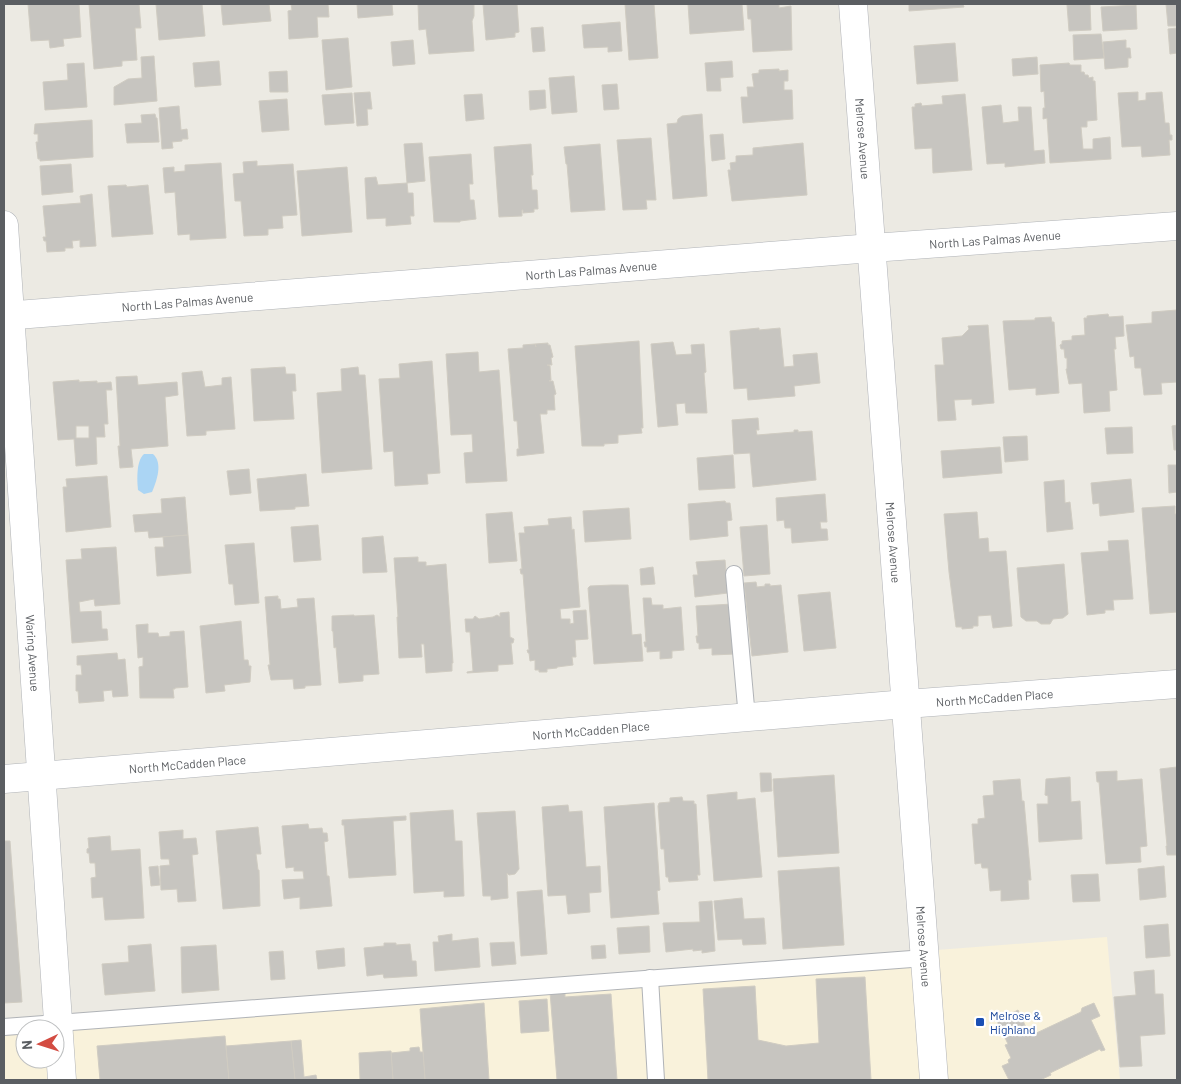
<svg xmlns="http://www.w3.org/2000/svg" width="1181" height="1084" font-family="Barlow,sans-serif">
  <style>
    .commercial { fill: #f9f2db; fill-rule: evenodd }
    .water { fill: #abd5f4 }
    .building { fill: #c7c5c0; stroke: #d0ccc2; fill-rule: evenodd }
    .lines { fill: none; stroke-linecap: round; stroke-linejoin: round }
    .service-casing { stroke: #b0b3b7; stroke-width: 18 }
    .minor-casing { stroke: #b0b3b7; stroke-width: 29 }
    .secondary-casing { stroke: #b0b2b7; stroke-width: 29 }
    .service { stroke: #fff; stroke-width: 16 }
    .minor { stroke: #fff; stroke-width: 28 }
    .secondary { stroke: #fff; stroke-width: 28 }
    .transit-dot { fill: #1a4fb4; stroke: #fff; stroke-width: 2 }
    .labels { text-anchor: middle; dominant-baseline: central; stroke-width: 4.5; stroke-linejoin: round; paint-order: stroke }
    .street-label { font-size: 12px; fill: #5b5e62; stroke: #fff }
    .transit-label { font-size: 12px; fill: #164399; stroke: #fff; text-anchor: start }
  </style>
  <rect width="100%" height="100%" fill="#eceae3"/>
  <path class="commercial" d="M1107 937 1120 1080H4V1022ZM25 1029H55V1059H25Z"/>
  <path class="water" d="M144 454H153C163 463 157 480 152 492L144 494 138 490C137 480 136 461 144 454Z"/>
  <g class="building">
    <polygon points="28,4 79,4 81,37 63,39 64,46 50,48 49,40 31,41"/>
    <polygon points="89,4 139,4 141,28 135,28 137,60 122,61 122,66 94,69"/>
    <polygon points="156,4 202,4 205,36 159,40"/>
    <polygon points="221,4 269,4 271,21 223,25"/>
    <polygon points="291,4 328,4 329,17 317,17 318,37 289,39 288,11 292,10"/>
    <polygon points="357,4 392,4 393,15 358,18"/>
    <polygon points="418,4 474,4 474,16 472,21 474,51 429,54 426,29 419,30"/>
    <polygon points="483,4 517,4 519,32 515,33 515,37 486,40"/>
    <polygon points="625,4 654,4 658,58 629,60"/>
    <polygon points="688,4 742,4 744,30 690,34"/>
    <polygon points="747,4 779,4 779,8 791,6 792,50 753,52 751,19 748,19"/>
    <polygon points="909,4 963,4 964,7 909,11"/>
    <polygon points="1090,4 1091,30 1069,31 1067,5"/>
    <polygon points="1166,4 1177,4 1177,26 1168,26"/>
    <polygon points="1136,5 1137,29 1103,31 1101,7"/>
    <polygon points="620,22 622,51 608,52 608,47 584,48 582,25"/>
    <polygon points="543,27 545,51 533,52 531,28"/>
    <polygon points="1177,28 1177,53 1170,54 1168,29"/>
    <polygon points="1101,34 1104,58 1074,60 1073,35"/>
    <polygon points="348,38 352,87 326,90 322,40"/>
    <polygon points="413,40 415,64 393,66 391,42"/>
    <polygon points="1126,40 1126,48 1130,48 1131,58 1128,58 1128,67 1105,69 1103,42"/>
    <polygon points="955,43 958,81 917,84 914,46"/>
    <polygon points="154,56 157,101 114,105 114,87 128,79 142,78 141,57"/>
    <polygon points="1037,57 1038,74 1013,76 1012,59"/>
    <polygon points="219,61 221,85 195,87 193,63"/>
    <polygon points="732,61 733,77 720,78 721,91 707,91 705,63"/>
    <polygon points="84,63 87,107 45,110 43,82 68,80 67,64"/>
    <polygon points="1069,63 1070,65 1081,65 1081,72 1084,72 1085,75 1088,75 1089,78 1093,77 1093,81 1095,81 1097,120 1087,121 1087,127 1081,127 1083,149 1093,149 1093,139 1110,137 1111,159 1050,163 1047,118 1043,119 1043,108 1045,108 1044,91 1041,92 1040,65"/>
    <polygon points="779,69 779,71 788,70 788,81 784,81 784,90 792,90 793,119 743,123 741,97 748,97 747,87 754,87 752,74 759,73 759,70"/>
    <polygon points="287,71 288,92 270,92 269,72"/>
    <polygon points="574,76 577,112 552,114 549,78"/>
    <polygon points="617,84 619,109 604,110 602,85"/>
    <polygon points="545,90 546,108 530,110 529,91"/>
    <polygon points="370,92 372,109 367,109 368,125 357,126 354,93"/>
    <polygon points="1138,92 1138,101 1146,100 1146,93 1162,92 1165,123 1169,123 1170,135 1172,135 1172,140 1169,140 1170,155 1142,157 1141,146 1122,147 1118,93"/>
    <polygon points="352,93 354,123 325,125 322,95"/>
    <polygon points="482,94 484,119 466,121 464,95"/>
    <polygon points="965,94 972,170 933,173 932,148 915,149 912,107 915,107 915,104 921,103 922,106 943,104 942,96"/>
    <polygon points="287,99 289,130 262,132 259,101"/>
    <polygon points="1001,105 1003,123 1019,121 1018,107 1031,107 1034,151 1044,150 1045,163 1005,167 1005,163 987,164 982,107"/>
    <polygon points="179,106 181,130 187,129 188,139 182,139 182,141 172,142 173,148 162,149 159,108"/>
    <polygon points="155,114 156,118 157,118 159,142 127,143 125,124 142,123 141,115"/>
    <polygon points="702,114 707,196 673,199 667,124 677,123 678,119 682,116"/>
    <polygon points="92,120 93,157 40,161 40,159 38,159 36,142 38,142 38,134 34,134 35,124"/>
    <polygon points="723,134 725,159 712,161 710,135"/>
    <polygon points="651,138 656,200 646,200 647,209 623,210 617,140"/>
    <polygon points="422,143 425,181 407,183 404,144"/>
    <polygon points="803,143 807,195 732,201 728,170 731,170 730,163 736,162 736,156 753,155 753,148"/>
    <polygon points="531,144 533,175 531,175 532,190 537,190 538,209 534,209 534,212 523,213 523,210 522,210 522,216 499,217 494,147"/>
    <polygon points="600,144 605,210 571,212 567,164 566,164 564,147"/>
    <polygon points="471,154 473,184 469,184 470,200 474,200 476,219 460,221 460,222 434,222 429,157"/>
    <polygon points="257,161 257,166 293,164 297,215 282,216 283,228 268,229 268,235 244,236 241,201 235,201 233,174 244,173 243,162"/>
    <polygon points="221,163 226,238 190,240 190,234 178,235 175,192 165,193 163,168 174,167 174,172 185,171 185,165"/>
    <polygon points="71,164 73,192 42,195 40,166"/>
    <polygon points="347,167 352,232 302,236 297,171"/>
    <polygon points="376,177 378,185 407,183 408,193 413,193 414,216 410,216 411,224 386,226 386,218 367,219 365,181 365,178"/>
    <polygon points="126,185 127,187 148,185 153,234 112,237 108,186"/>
    <polygon points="92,194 96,246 80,247 80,240 72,241 73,248 65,248 65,251 47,252 46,241 44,241 43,237 46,237 43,206 81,203 80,196"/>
    <polygon points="1177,310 1177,382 1161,383 1162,394 1144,395 1141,368 1135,368 1134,356 1130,357 1126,325 1152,323 1152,312"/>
    <polygon points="1108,314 1109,317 1123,316 1124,336 1115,337 1116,349 1114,349 1117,390 1109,391 1110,411 1084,413 1082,383 1069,384 1066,369 1067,369 1067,358 1065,358 1064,349 1061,349 1060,345 1062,344 1062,341 1072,340 1072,336 1085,335 1084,318 1087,318 1087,316"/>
    <polygon points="1051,317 1052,322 1054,322 1059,393 1036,395 1036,388 1009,390 1003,321 1035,320 1035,318"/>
    <polygon points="988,325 994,403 972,405 972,399 954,400 956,420 938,421 935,365 944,365 942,338 962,336 969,329 968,326"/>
    <polygon points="759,328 759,330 780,328 784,367 794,366 793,355 817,353 820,383 794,386 795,396 748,400 747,388 734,389 730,331"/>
    <polygon points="639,341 643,428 641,428 642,433 618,435 618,443 604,444 604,446 582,446 575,346"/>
    <polygon points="673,342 676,355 692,354 691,345 704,344 706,372 704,373 707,413 686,413 685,403 676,404 678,425 658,427 651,344"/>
    <polygon points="548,343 548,345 550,345 553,357 551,358 552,365 547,365 550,366 551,380 549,381 553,381 556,394 554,395 555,410 547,410 547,414 540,414 544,453 517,456 517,449 519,449 517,421 514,421 508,349 523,348 523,345 535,344 536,347 535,344"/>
    <polygon points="478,352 479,372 499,370 507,481 466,483 464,453 473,452 472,434 451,435 446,354"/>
    <polygon points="432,361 440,473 427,474 428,484 395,486 393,451 384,452 379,379 400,378 399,364"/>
    <polygon points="285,367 286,374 295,374 296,391 292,391 294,419 254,421 251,369"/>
    <polygon points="358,367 359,375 365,375 372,469 322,473 317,393 342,391 341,369"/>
    <polygon points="202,371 205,387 222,385 222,378 231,377 235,429 206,431 206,435 187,436 182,373"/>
    <polygon points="137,376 138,385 177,382 178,395 165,397 168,446 131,449 133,467 120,468 118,446 120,446 116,377"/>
    <path d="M79 380V382L97 381V383L111 382 112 390H106L108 424H104L105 437H96L97 464 76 466 74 439 58 440 53 382ZM76 426H89V438H76Z"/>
    <polygon points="758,418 759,430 756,430 757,435 794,432 794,430 798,430 798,432 812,431 816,480 753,487 750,453 734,454 732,420"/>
    <polygon points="1177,425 1177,450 1174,450 1172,426"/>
    <polygon points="1132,427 1133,453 1107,454 1105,428"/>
    <polygon points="1027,436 1028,460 1005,462 1003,437"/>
    <polygon points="1000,447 1002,473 943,478 941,451"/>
    <polygon points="733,455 735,488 699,490 697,458"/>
    <polygon points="1168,465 1177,465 1177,492 1169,493"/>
    <polygon points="249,469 251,493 230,495 227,471"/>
    <polygon points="306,474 309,506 295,507 295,509 260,511 257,479"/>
    <polygon points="107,476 111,527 66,532 63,487 67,487 66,479"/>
    <polygon points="1131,479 1134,512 1100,516 1099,503 1093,504 1091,483"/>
    <polygon points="1064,480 1065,503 1070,502 1073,529 1047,532 1044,482"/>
    <polygon points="825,494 827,522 820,522 821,529 827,529 828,540 792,543 791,528 785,528 784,520 777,521 776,498"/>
    <polygon points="185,497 188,535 149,538 148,531 135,532 133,515 162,513 161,499"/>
    <polygon points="725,501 726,503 730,503 732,520 727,521 728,536 690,540 688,504"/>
    <polygon points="1175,506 1175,514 1177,514 1177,612 1150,614 1142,508"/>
    <polygon points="629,508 631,539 585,542 583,511"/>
    <polygon points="512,512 517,561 489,563 486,514"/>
    <polygon points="977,512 979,539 988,538 989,552 1006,551 1012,626 993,628 991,615 978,616 978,626 973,626 973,628 962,629 962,627 956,627 949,572 944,514"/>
    <polygon points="571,517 572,530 574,529 580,607 560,609 561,619 570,619 570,624 574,623 573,611 586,610 588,639 575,640 576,657 572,657 573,665 557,667 557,668 547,669 547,672 539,672 539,670 535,670 535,660 530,661 529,653 528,653 527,650 529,650 523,574 521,574 520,569 522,569 519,533 525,533 524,527 549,525 548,519"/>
    <polygon points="318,525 321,560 294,562 291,527"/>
    <polygon points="767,525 770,574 744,576 740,527"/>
    <polygon points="188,535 191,573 157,576 155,547 164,547 163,537"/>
    <polygon points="383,536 387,572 363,573 362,538"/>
    <polygon points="1128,540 1133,599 1113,600 1114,610 1105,610 1105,613 1087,615 1081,553 1109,551 1108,541"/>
    <polygon points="254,543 259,603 235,605 233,584 229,584 225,545"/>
    <polygon points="116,547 120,604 95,606 94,599 79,602 80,612 101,611 102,629 107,629 108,640 72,643 66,560 82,559 81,549"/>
    <polygon points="418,557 418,562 426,562 426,566 446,564 453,663 452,663 452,671 426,673 424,644 421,644 422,657 399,658 397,617 398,617 394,558"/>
    <polygon points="725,560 728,593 695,597 693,575 698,575 696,562"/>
    <polygon points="1064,564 1068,614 1063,618 1053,619 1050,624 1041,624 1037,621 1026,621 1021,617 1017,568"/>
    <polygon points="653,567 655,584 641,585 640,569"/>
    <polygon points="756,582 757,587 765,586 765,584 770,584 770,586 781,585 788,652 752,656 744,583"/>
    <polygon points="612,585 628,585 632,635 641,634 643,661 594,664 588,588 590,586"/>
    <polygon points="830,592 836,648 804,651 798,595"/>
    <polygon points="278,596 278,599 280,599 281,609 298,607 297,599 314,598 321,685 305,686 305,688 294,689 293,679 271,680 268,665 270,665 265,597"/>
    <polygon points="643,598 651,598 652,605 663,605 663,609 681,607 684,650 672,651 672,658 660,659 660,651 647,652 647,647 645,647 644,642 646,642"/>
    <polygon points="733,604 735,654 712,655 712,648 699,649 699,643 697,643 696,636 698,636 696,606"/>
    <polygon points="509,612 510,637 514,639 513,643 511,643 513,664 498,665 498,671 467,673 467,672 473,671 470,632 466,632 465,619 473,619 475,616 479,619 493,617 497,615 500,617 500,613"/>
    <polygon points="354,615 354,616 374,615 379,674 363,675 363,681 339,683 336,647 334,648 333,631 332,631 332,616"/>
    <polygon points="241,621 244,660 248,660 249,666 251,666 250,682 224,685 225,691 206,693 200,626"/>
    <polygon points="148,624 148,633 158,633 159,637 170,636 170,632 184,631 188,687 175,688 175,689 173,689 174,698 140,698 139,667 143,666 143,657 138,658 136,625"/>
    <polygon points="117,653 118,660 125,659 128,696 113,697 112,690 103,691 104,701 79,703 78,691 76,691 76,675 82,675 81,665 77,665 77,656"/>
    <polygon points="1177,767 1177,855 1167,855 1166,846 1167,846 1160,769"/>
    <polygon points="1117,771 1117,781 1142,779 1147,846 1140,847 1141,862 1106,864 1099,782 1097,782 1096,772"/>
    <polygon points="760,773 771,773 772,791 761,792"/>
    <polygon points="834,775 839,853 778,857 773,779"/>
    <polygon points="1070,777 1071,802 1080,801 1082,839 1039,842 1037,804 1048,804 1048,796 1045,795 1046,779"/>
    <polygon points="1020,779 1022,801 1024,801 1031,880 1028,880 1029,899 1001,901 1001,890 990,891 988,868 982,868 981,863 975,864 972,824 978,824 978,819 985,818 983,796 994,795 993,781"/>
    <polygon points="737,792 737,800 755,798 762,877 714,881 707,795"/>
    <polygon points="682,797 683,801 694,801 694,804 696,804 700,875 697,875 698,880 669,882 668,877 666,877 664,849 661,849 658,806 659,803 670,802 670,798"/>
    <polygon points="654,803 660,890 657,891 659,914 611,918 604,807"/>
    <polygon points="568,805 569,812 582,811 586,867 600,866 601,892 589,893 590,912 568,914 566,895 548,896 542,807"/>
    <polygon points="453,810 455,841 462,841 464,896 444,897 444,891 414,893 410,813"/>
    <polygon points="515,811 519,869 515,874 509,875 507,873 508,898 491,900 491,896 483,896 477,813"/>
    <polygon points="406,816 406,820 393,821 396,875 349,878 344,825 342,825 342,820"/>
    <polygon points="308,824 309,829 322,828 323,833 327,833 328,841 324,842 327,876 329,876 332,906 300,909 300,897 284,899 282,880 304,879 303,871 294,871 294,867 286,868 282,826"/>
    <polygon points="258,827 261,854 256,854 258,870 259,870 260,906 223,909 216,831"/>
    <polygon points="183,830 183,839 196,838 198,854 192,855 196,901 178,902 177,889 161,890 160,866 170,865 169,859 161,859 159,832"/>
    <polygon points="110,836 111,851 140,849 144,918 105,920 103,897 92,898 91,878 96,877 95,863 90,863 89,853 87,853 87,849 89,848 88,838"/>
    <polygon points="4,841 10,841 22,1002 4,1003"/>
    <polygon points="158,866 160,885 151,886 149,867"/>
    <polygon points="1164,866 1166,897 1140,900 1138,869"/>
    <polygon points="839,867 844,945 783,949 778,871"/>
    <polygon points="1098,874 1100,901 1073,902 1071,875"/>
    <polygon points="542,890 547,954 521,956 517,892"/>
    <polygon points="742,898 744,919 764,918 766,944 743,945 742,939 718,940 714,901"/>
    <polygon points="712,901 715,951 702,953 702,950 693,951 693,949 666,952 663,923 700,922 699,902"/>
    <polygon points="1168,924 1170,956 1146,958 1144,926"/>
    <polygon points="649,926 650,952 619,954 617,928"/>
    <polygon points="452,934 452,941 478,938 480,967 435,971 433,942 439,942 438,936"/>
    <polygon points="514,942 516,964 492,966 490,943"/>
    <polygon points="384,943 396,943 396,945 410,944 412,961 416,961 417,976 384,978 383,974 367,976 364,948 384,946"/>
    <polygon points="151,944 155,991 105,995 102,964 129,962 128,946"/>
    <polygon points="216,945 219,990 182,993 181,947"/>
    <polygon points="605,945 606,958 592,959 591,946"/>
    <polygon points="344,948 345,966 318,969 316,951"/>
    <polygon points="283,951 285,979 271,980 269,952"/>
    <polygon points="1154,970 1155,994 1163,994 1165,1034 1140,1036 1142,1066 1120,1067 1114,997 1136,995 1134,972"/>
    <polygon points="865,977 871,1080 708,1080 703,989 755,986 758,1040 786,1046 819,1043 816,979"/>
    <polygon points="565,991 565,997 611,994 617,1080 557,1080 550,992"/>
    <polygon points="547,999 549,1031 521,1033 519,1001"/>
    <polygon points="484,1003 489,1080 425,1080 420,1009"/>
    <polygon points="1094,1003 1100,1016 1091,1020 1105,1050 1101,1051 1100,1049 1050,1073 1051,1075 1040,1080 1009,1080 1002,1066 1009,1063 1008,1060 1011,1058 1005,1045 1008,1044 997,1021 1018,1010 1030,1036 1081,1012 1082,1008"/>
    <polygon points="225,1036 229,1080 100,1080 97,1046"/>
    <polygon points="301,1040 304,1077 316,1075 317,1080 295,1080 291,1041"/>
    <polygon points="291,1041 295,1080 229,1080 226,1046"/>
    <polygon points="419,1047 420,1052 423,1052 425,1080 393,1080 391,1053 410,1051 410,1048"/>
    <polygon points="391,1051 393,1080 360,1080 359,1053"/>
  </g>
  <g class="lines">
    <g class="service-casing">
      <g id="service">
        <polyline points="734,574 747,718"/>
        <polyline points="650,978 656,1080"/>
        <polyline points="4,1027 925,958"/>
      </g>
    </g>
    <g class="minor-casing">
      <g id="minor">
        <path id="s1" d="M4 225 62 1080"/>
        <path id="s2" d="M4 316 872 248 1177 226"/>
        <path id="s3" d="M4 779 906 704 1177 684"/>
      </g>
    </g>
    <g class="secondary-casing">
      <g id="secondary">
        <path id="s4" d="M853 4 934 1080"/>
      </g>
    </g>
    <use href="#service" class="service"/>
    <use href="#minor" class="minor"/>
    <use href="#secondary" class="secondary"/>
  </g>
  <rect class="transit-dot" x="975" y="1017" width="10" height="10" rx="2.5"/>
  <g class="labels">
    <g class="street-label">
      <text stroke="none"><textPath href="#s4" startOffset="135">Melrose Avenue</textPath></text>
      <text stroke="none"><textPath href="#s2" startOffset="994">North Las Palmas Avenue</textPath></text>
      <text stroke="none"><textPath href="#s2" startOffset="589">North Las Palmas Avenue</textPath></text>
      <text stroke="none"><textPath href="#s2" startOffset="184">North Las Palmas Avenue</textPath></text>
      <text stroke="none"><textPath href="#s4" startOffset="540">Melrose Avenue</textPath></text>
      <text stroke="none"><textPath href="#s1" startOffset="429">Waring Avenue</textPath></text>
      <text stroke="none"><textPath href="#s3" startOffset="994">North McCadden Place</textPath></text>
      <text stroke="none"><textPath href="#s3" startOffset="589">North McCadden Place</textPath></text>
      <text stroke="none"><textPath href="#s3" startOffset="184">North McCadden Place</textPath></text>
      <text stroke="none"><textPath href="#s4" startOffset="945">Melrose Avenue</textPath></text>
    </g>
    <g class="transit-label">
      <text x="990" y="1015">Melrose &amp;<tspan x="990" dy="14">Highland</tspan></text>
    </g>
  </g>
  <rect width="1181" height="1084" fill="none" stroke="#5b5e62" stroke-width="10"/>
  <g transform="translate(40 1044) rotate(266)"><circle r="24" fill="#ffffff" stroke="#bdbfc0"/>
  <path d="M0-4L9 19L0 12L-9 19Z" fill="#d34c42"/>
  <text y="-8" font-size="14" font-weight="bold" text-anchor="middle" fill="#5b5e62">N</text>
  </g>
</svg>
